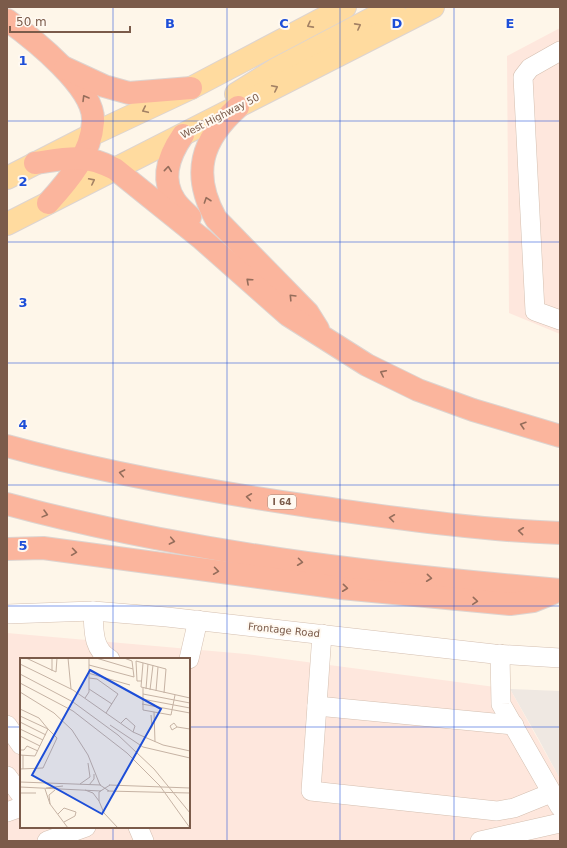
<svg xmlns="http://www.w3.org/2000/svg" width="567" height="848" font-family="'DejaVu Sans',sans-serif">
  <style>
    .commercial { fill: #fee7dd; fill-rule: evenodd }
    .industrial { fill: #efe8e2 }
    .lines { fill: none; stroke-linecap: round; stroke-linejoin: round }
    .minor-casing { stroke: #d4bfb0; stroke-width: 20 }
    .major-casing { stroke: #ddd4d0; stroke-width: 24 }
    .highway-casing { stroke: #ddd4d0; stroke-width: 24 }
    .minor { stroke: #fff; stroke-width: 19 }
    .major { stroke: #ffdb9f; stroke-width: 22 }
    .highway { stroke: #fbb59d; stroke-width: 22 }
    .oneway { stroke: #a38164 }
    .oneway2 { stroke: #956d5b }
    .grid { fill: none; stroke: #1d4ed8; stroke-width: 1; stroke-opacity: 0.55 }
    .labels { text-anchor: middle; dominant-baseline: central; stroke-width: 4; stroke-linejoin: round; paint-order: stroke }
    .shield { fill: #fff9f1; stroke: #a38a7c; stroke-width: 1 }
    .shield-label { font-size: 9px; font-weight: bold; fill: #7b5b4a }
    .street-label { font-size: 10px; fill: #7b5b4a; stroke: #fff9f1 }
    .inset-road { fill: none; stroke: #c6b3a4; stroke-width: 1 }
    .view { fill: #1d4ed8; fill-opacity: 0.15; stroke: #1d4ed8; stroke-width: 2 }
    .inset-edge { fill: none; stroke: #7b5b4a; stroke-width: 2 }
    .grid-label { font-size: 13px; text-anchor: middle; font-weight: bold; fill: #1d4ed8; stroke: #fff9f1; stroke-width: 4; stroke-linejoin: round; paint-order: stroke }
  </style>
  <rect width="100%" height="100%" fill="#fef6e9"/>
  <g class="commercial">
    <polygon points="560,28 560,334 509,313 507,56"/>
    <path d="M7 633 246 654 510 689 560 779V841H7ZM21 659H189V827H21Z"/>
  </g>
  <polygon class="industrial" points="510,689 560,691 560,779 538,738"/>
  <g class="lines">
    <g class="minor-casing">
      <g id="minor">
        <polyline points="560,51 530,68 523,77 535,311 560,320"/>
        <path d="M93 611C94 629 92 649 110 659"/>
        <polyline points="7,614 93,611 167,617 494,654 560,658"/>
        <polyline points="322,634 311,791 497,811 514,808 551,793"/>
        <polyline points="500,654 501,704 560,807"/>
        <polyline points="189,659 198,620"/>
        <polyline points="317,706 514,725"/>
        <polyline points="7,725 21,745"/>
        <polyline points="7,776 21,795"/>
        <polyline points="7,812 21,807"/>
        <polyline points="138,827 144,841"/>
        <polyline points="47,841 86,827"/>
        <polyline points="480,841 560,823"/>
      </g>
    </g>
    <g class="major-casing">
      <g id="major">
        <polyline points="236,94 276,69 394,7"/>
        <polyline points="7,178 91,135 191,88 345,7"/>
        <polyline points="7,224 433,7"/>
      </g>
    </g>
    <g class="highway-casing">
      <g id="highway">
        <path d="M7 20C32 38 96 88 93 122 91 154 69 180 48 203"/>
        <polyline points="65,68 104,86 129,93 191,88"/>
        <path d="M238 107C201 140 191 174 216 219L308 313 318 329"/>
        <path d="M183 135C169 155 160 179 175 201 179 207 185 212 190 217"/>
        <path d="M35 163C69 158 83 153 115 169L202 239 288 315 367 365 418 390 473 410 560 436"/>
        <path d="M7 446C108 474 212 492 316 507 397 518 478 530 560 533"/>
        <path d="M7 504C188 553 374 574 560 590"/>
        <polyline points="7,549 43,548 341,588 510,604 533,601 553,593"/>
      </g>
    </g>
    <use href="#minor" class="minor"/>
    <use href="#major" class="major"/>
    <use href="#highway" class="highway"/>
  </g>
  <defs><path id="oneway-chevron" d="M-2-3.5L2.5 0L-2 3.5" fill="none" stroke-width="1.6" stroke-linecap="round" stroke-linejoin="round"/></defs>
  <g class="oneway">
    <use href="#oneway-chevron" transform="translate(310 25) rotate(152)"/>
    <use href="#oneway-chevron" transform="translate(358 26) rotate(-28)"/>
    <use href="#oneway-chevron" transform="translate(275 88) rotate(-27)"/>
    <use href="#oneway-chevron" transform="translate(145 110) rotate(155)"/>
    <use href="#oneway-chevron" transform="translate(92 181) rotate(-27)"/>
  </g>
  <g class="oneway2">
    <use href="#oneway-chevron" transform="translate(85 98) rotate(-121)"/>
    <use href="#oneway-chevron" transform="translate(168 169) rotate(-84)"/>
    <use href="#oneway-chevron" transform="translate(207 200) rotate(-109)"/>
    <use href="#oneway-chevron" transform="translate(249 281) rotate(-138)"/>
    <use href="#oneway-chevron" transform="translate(292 297) rotate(-134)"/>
    <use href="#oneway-chevron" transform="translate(383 373) rotate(-154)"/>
    <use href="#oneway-chevron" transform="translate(523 425) rotate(-163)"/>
    <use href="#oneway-chevron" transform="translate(122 473) rotate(-169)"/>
    <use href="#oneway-chevron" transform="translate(249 497) rotate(-172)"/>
    <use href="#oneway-chevron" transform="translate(45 514) rotate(15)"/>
    <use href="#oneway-chevron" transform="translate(392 518) rotate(-172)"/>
    <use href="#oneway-chevron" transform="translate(521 531) rotate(-174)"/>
    <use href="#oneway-chevron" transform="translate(172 541) rotate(11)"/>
    <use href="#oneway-chevron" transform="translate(74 552) rotate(8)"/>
    <use href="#oneway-chevron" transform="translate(300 562) rotate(7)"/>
    <use href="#oneway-chevron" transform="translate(216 571) rotate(8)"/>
    <use href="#oneway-chevron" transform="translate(429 578) rotate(6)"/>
    <use href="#oneway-chevron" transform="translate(345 588) rotate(6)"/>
    <use href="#oneway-chevron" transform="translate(475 601) rotate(5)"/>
  </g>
  <path class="grid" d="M113 7V659M227 7V841M340 7V841M454 7V841M7 121H560M7 242H560M7 363H560M7 485H560M7 606H560M7 727H21M189 727H560M113 827V841"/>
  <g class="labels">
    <rect class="shield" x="268" y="495" width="28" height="14" rx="3"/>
    <g class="shield-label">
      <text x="282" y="502">I 64</text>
    </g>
    <g class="street-label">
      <text transform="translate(220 116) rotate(-27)">West Highway 50</text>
      <text transform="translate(284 630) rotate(6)">Frontage Road</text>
    </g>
  </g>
  <g transform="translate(20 658)">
    <rect width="170" height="170" fill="#fef6e9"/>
    <path class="inset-road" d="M6 0 36 14 37 0M48 0 51 31M76 0 113 11M123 5 121 29 170 40M0 6 53 32 113 74 143 87 170 93M69 7 114 19 112 3 104 0M32 13V0M68 15 110 27M0 16 53 44 98 77 134 111 170 155M69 20 77 21 98 36 86 55M121 23H117L116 3 146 11 144 35M0 25 53 53 107 95 140 128 170 170M123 30V52L151 57 155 37M69 31 92 46M126 31 128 6M130 32 133 7M136 33 138 9M0 34 34 55 52 72 68 97 80 127 89 133M123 36 170 45M65 40 69 34V0M122 41 170 50M122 46 170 55M0 51 19 60 28 71 15 98 0 97M134 54 135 84M0 58 28 71 37 80 23 110 0 111M0 64 26 77M101 65 106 60 115 68 113 74M90 67 123 89 170 100M157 69 154 65 150 68 152 72 157 69 170 71M0 71 23 82M0 78 20 88M124 80 132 69 131 57M0 92H4L7 88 18 93M3 97V111M0 124 81 127M60 126 70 119 68 105M69 127 74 121V116M89 127 170 130M90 127 79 134V143L84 155 98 170M0 129 81 133M26 130 43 128M25 131 30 146 48 170M65 132 73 135 79 143M87 133 170 135M0 135H16M30 146 29 137 35 132M38 156 44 150 56 154 55 158 44 164"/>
    <path class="view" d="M70 12 141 51 82 156 12 117Z"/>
    <rect width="170" height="170" class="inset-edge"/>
  </g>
  <g class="grid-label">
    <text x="170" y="28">B</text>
    <text x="284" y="28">C</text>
    <text x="397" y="28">D</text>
    <text x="510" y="28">E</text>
    <text x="23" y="65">1</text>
    <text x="23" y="186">2</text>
    <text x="23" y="307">3</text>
    <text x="23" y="429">4</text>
    <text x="23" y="550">5</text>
  </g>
  <rect width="567" height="848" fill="none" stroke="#7b5b4a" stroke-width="16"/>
  <path d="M10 26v6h120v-6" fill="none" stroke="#7b5b4a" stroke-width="2"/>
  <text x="16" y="26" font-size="12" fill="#7b5b4a" stroke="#fff9f1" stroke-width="3" paint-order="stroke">50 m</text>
</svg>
